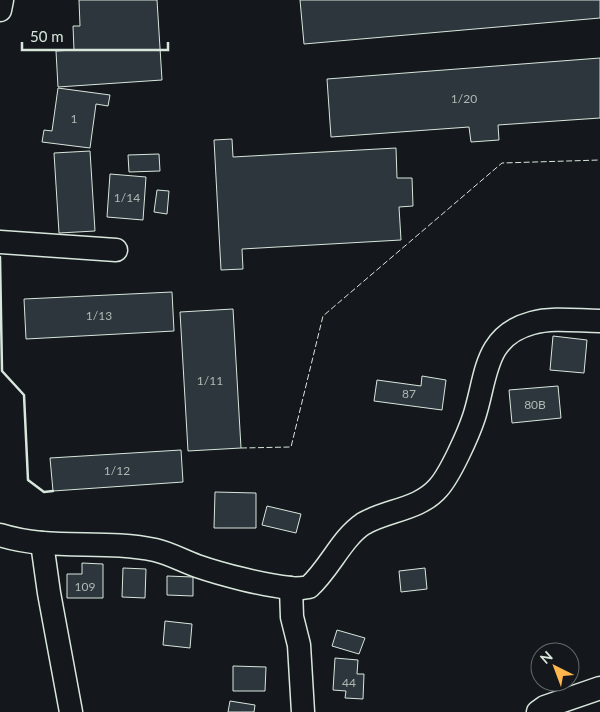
<svg xmlns="http://www.w3.org/2000/svg" width="600" height="712" font-family="Lato,sans-serif">
  <style>
    .building { fill: #2c363c; stroke: #d8e6dc }
    .lines { fill: none; stroke-linecap: round; stroke-linejoin: round }
    .minor-casing { stroke: #d8e6dc; stroke-width: 25 }
    .minor { stroke: #14181c; stroke-width: 22 }
    .fence { stroke: #d8e6dc; stroke-width: 1; stroke-dasharray: 6 2.5; stroke-linecap: butt }
    .wall { stroke: #d8e6dc; stroke-width: 2.5 }
    .labels { text-anchor: middle; dominant-baseline: central; stroke-width: 4; stroke-linejoin: round; paint-order: stroke }
    .number-label { font-size: 12px; fill: #adbab4 }
  </style>
  <rect width="100%" height="100%" fill="#14181c"/>
  <g class="building">
    <polygon points="79,0 157,0 162,80 58,87 56,51 74,50 73,26 80,26"/>
    <polygon points="300,0 600,0 600,18 304,44"/>
    <polygon points="600,58 600,118 498,125 499,140 471,142 469,127 331,137 327,79"/>
    <polygon points="58,88 110,95 108,106 96,104 90,148 42,142 44,130 52,131"/>
    <polygon points="232,139 233,157 396,148 397,178 412,178 413,206 399,207 401,240 242,249 243,269 221,270 214,140"/>
    <polygon points="90,151 95,231 59,233 54,153"/>
    <polygon points="159,154 160,171 129,172 128,155"/>
    <polygon points="110,174 146,177 143,220 107,217"/>
    <polygon points="157,190 169,191 167,214 154,212"/>
    <polygon points="172,292 174,331 26,339 24,299"/>
    <polygon points="233,309 241,448 188,451 180,312"/>
    <polygon points="553,336 587,340 584,373 550,370"/>
    <polygon points="422,376 446,380 442,410 374,401 377,380 421,386"/>
    <polygon points="558,386 561,418 512,423 509,390"/>
    <polygon points="181,450 183,482 53,491 50,458"/>
    <polygon points="215,492 256,493 256,528 214,528"/>
    <polygon points="267,506 301,514 296,533 262,525"/>
    <polygon points="82,563 103,564 103,598 67,598 67,574 82,574"/>
    <polygon points="123,568 146,569 145,598 122,597"/>
    <polygon points="425,568 427,589 401,592 399,571"/>
    <polygon points="167,576 193,577 193,596 167,595"/>
    <polygon points="165,621 192,624 190,648 163,645"/>
    <polygon points="337,630 365,638 359,654 332,646"/>
    <polygon points="335,658 358,660 357,674 364,674 363,699 345,698 346,691 333,690"/>
    <polygon points="233,666 266,667 265,691 233,691"/>
    <polygon points="230,701 255,705 254,712 228,712"/>
  </g>
  <g class="lines">
    <g class="minor-casing">
      <g id="minor">
        <polyline points="0,10 2,0"/>
        <polyline points="0,242 116,250"/>
        <path d="M0 535C50 551 104 539 155 550 169 553 183 561 197 566 223 575 263 585 290 588 296 589 303 588 309 587 330 568 341 539 363 524 386 510 419 510 438 488 450 475 468 435 474 417 487 378 483 336 532 323 553 317 578 321 600 321"/>
        <polyline points="42,543 49,593 71,712"/>
        <polyline points="291,588 292,617 299,645 303,712"/>
        <polyline points="538,712 545,707 600,688"/>
      </g>
    </g>
    <use href="#minor" class="minor"/>
    <polyline class="fence" points="241,448 291,447 323,316 502,163 600,160"/>
    <polyline class="wall" points="0,257 2,371 24,395 28,480 44,492 53,491"/>
  </g>
  <g class="labels">
    <g class="number-label">
      <text x="464" y="98">1/20</text>
      <text x="74" y="118">1</text>
      <text x="127" y="197">1/14</text>
      <text x="99" y="315">1/13</text>
      <text x="210" y="380">1/11</text>
      <text x="409" y="393">87</text>
      <text x="535" y="404">80В</text>
      <text x="117" y="470">1/12</text>
      <text x="85" y="586">109</text>
      <text x="349" y="682">44</text>
    </g>
  </g>
  <g transform="translate(555 667) rotate(318)"><circle r="24" fill="#14181c" stroke="#626a69"/>
  <path d="M0-4L9 19L0 12L-9 19Z" fill="#ffb74d"/>
  <text y="-8" font-size="14" font-weight="bold" text-anchor="middle" fill="#d8e6dc">N</text>
  </g>
  <path d="M22 42v8h146v-8" fill="none" stroke="#d8e6dc" stroke-width="2.5"/>
  <text x="30" y="42" font-size="15" fill="#d8e6dc" stroke="#14181c" stroke-width="4" paint-order="stroke">50 m</text>
</svg>
